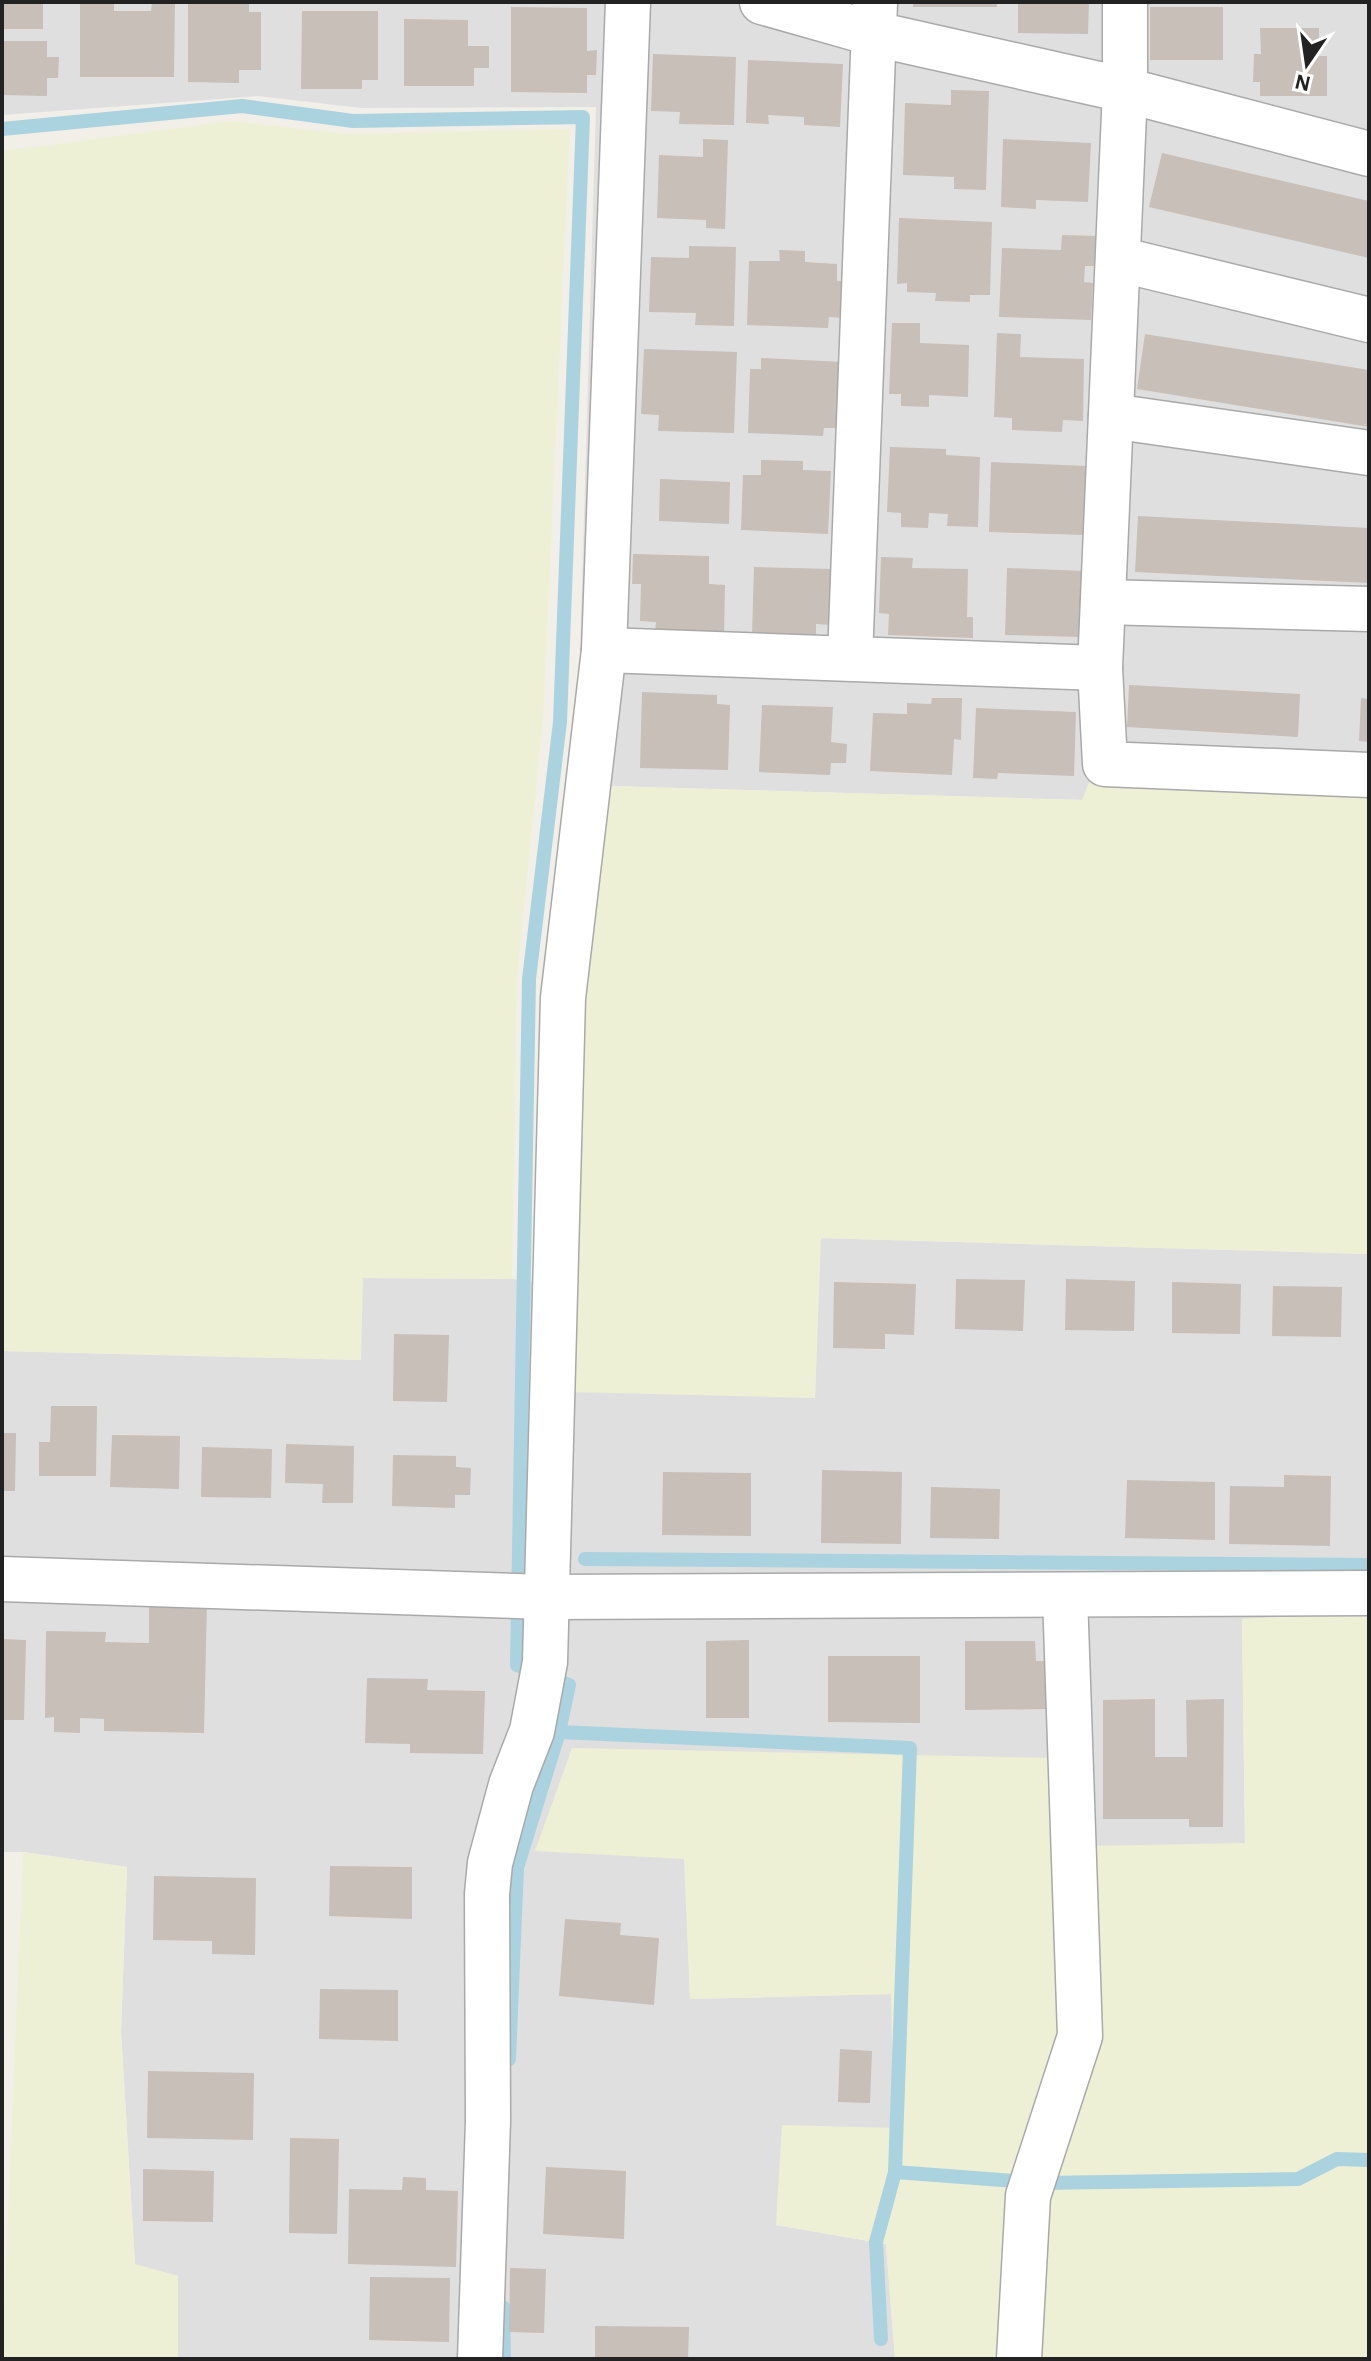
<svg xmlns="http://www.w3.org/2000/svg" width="1371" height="2361" font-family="'Alegreya Sans',sans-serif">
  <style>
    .residential { fill: #e0dfdf }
    .farmland { fill: #eef0d5 }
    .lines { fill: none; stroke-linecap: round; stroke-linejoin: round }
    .stream { stroke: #aad3df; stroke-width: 14 }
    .building { fill: #c7bfb8 }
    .minor-casing { stroke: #a9a9a9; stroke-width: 47 }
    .minor { stroke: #fff; stroke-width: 44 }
  </style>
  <rect width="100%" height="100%" fill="#f2efe9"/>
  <g class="residential">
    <polygon points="2,2 1369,2 1369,797 1089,783 1083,800 608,786 578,722 596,107 361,108 258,96 2,115"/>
    <polygon points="820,1238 1369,1254 1369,1538 1364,1613 1242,1619 1245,1844 685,1859 690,1999 892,1994 894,2128 776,2225 886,2244 895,2359 178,2359 178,2276 135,2265 121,2032 127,1867 23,1852 2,1852 2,1351 360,1360 362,1278 512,1279 576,1286 815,1398"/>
  </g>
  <g class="farmland">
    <polygon points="232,121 345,134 570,129 543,720 517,978 512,1279 363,1278 361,1360 2,1351 2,151"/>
    <polygon points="1089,783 1369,797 1369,1254 821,1238 815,1398 573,1392 583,1009 608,786 1082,800"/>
    <polygon points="1369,1613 1369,2359 1030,2359 1090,1846 1245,1843 1242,1619"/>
    <polygon points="572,1748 1053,1758 1064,2034 1009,2359 895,2359 886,2244 776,2225 782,2125 894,2128 891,1994 690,1999 684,1859 535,1851"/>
    <polygon points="23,1852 127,1867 121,2032 135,2264 178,2276 178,2359 2,2359"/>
  </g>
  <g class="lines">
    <g class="stream">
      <polyline points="2,129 242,106 353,121 583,117 560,722 529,979 517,1665 569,1685 559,1732 517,1868 509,2059"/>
      <polyline points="585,1559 1369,1565"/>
      <polyline points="559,1732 910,1748 895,2172 876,2242 881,2339"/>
      <polyline points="895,2172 1042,2183 1298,2179 1337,2159 1369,2160"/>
      <polyline points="503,2307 504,2359"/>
    </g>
  </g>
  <g class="building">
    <rect x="2" y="2" width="41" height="27"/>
    <polygon points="80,2 114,2 114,11 151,11 152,2 175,2 174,77 80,77"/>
    <polygon points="188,2 249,2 249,12 261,12 261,70 239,70 239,83 188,82"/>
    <rect x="913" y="2" width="84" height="5"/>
    <polygon points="1018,2 1089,2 1088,34 1018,33"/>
    <polygon points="511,7 587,8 587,51 597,50 596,75 587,75 587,93 511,92"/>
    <rect x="1150" y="7" width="73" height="53"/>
    <polygon points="302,11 378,11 378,80 362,80 362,89 301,89"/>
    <polygon points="404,19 468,20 468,46 489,46 489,68 474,68 474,86 404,86"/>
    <polygon points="1260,28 1319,28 1319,56 1327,56 1327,96 1260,96 1260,82 1253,82 1254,54 1261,54"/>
    <polygon points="2,41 47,41 47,57 59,57 58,78 47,78 47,96 2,95"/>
    <polygon points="653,54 736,57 734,125 679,124 680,112 651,111"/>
    <polygon points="748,60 843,64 840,127 804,125 804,117 768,115 769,124 746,123"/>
    <polygon points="951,90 989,91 986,190 954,189 954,177 903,175 905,103 951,105"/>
    <polygon points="703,139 728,140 725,229 706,228 706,220 657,218 659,155 703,157"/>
    <polygon points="1003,139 1091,143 1088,202 1036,200 1036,209 1001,207"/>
    <polygon points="1162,153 1369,201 1369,258 1149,207"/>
    <polygon points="899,218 992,222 990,295 970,295 970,302 935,301 936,293 907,292 907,283 897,284"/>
    <polygon points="1062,235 1098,236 1097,266 1085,266 1084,282 1093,283 1091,320 999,317 1002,248 1061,250"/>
    <polygon points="689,246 736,247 734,326 695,325 696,313 649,312 651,257 689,258"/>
    <polygon points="779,250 805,251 805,262 837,264 837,281 845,281 844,318 829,317 828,328 747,325 749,261 780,261"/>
    <polygon points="892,323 920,323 920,343 969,345 968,397 929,395 929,407 901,406 901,394 889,394"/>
    <polygon points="997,333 1021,334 1020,357 1084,359 1083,421 1063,420 1062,432 1012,430 1012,418 994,417"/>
    <polygon points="1145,334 1369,370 1369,427 1137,389"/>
    <polygon points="644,349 737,352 734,433 658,431 659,415 641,414"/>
    <polygon points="761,358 844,362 842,428 824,428 823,436 748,433 750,369 761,369"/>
    <polygon points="890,447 946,449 946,455 980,457 978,527 947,526 948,514 929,513 928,528 901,527 901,513 887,512"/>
    <polygon points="761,460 803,461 803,470 831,471 828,534 741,530 743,475 761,475"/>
    <polygon points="991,462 1086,466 1083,535 989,532"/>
    <polygon points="660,479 730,482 729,524 659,521"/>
    <polygon points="1138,516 1369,528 1369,583 1135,572"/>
    <polygon points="633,554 709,556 709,584 725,585 724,635 655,632 656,622 640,621 641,584 632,584"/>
    <polygon points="881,557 913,558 912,568 968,569 967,617 973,617 973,638 888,635 889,614 879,613"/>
    <polygon points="754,567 834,569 831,625 816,624 816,637 752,635"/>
    <polygon points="1007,568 1084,571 1082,637 1005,635"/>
    <polygon points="1129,685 1300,694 1298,737 1127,727"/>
    <polygon points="642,692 717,695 717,704 730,705 728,770 640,768"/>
    <polygon points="932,698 962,698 961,740 954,739 952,775 870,771 873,713 907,714 907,703 931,704"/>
    <polygon points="1361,698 1369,699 1369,742 1359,741"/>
    <polygon points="762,705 833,707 831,742 847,744 846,763 831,763 830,775 759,772"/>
    <polygon points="976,708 1076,712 1074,776 998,773 997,779 973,778"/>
    <polygon points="956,1279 1025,1280 1023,1331 955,1329"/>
    <polygon points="1066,1279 1135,1281 1134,1331 1065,1330"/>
    <polygon points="834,1282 916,1284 914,1335 885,1334 885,1349 833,1348"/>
    <polygon points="1172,1282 1241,1284 1240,1334 1172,1333"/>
    <polygon points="1273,1286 1342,1287 1341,1337 1272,1336"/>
    <polygon points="394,1334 449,1335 447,1402 393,1401"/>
    <polygon points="51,1406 97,1406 96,1476 39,1476 39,1442 50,1442"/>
    <polygon points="2,1433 16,1433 15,1491 2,1491"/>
    <polygon points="112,1435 180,1436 179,1489 110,1487"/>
    <polygon points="286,1444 354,1446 353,1503 322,1503 323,1484 285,1483"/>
    <polygon points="202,1447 272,1449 271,1498 201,1497"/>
    <polygon points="393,1455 456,1456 456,1467 471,1468 470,1495 455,1495 455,1508 392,1506"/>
    <polygon points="822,1470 902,1472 901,1544 821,1543"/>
    <polygon points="663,1472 751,1473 751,1536 662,1535"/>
    <polygon points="1284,1475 1331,1476 1330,1546 1229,1544 1230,1486 1284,1487"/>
    <polygon points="1127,1480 1215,1482 1215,1540 1125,1538"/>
    <polygon points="931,1487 1000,1489 999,1539 930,1538"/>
    <polygon points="149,1602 207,1603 204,1733 104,1731 104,1719 80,1718 80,1733 54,1732 54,1717 45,1718 46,1631 106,1632 105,1642 149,1643"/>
    <polygon points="2,1639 26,1640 24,1720 2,1720"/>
    <polygon points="749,1640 749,1718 706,1718 706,1641"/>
    <polygon points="965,1641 1035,1641 1036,1661 1046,1661 1047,1709 965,1710"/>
    <polygon points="828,1656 920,1656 920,1723 828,1722"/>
    <polygon points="367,1678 428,1679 427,1690 485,1691 483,1754 410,1753 410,1744 365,1743"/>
    <polygon points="1155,1699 1155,1757 1187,1757 1186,1700 1224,1699 1223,1827 1189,1827 1189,1819 1103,1819 1103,1700"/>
    <polygon points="330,1866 412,1867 412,1919 329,1916"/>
    <polygon points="154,1876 256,1878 255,1955 212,1954 212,1941 153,1940"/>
    <polygon points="565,1919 621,1923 620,1935 659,1938 654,2005 559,1996"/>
    <polygon points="320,1989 398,1990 398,2041 319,2039"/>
    <polygon points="840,2049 872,2051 870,2103 838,2102"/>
    <polygon points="148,2071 254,2073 253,2140 147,2138"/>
    <polygon points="290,2138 339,2139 337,2234 289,2233"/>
    <polygon points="546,2167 626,2171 624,2239 543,2234"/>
    <polygon points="143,2169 214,2171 213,2222 143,2221"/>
    <polygon points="403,2177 426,2178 426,2190 458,2191 456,2267 348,2264 349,2189 402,2190"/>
    <polygon points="510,2268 546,2269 544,2333 509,2332"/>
    <polygon points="370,2277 450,2278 449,2342 369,2340"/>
    <polygon points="595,2326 689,2327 688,2359 595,2359"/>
  </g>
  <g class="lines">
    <g class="minor-casing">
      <g id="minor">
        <polyline points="762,2 875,34 1125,90 1369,154"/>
        <polyline points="1118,259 1369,320"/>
        <polyline points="1111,416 1369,453"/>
        <polyline points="1103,602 1369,609"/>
        <polyline points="604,650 1100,668 1125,90 1125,2"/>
        <polyline points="850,658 875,2"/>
        <polyline points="1100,668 1105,764 1369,775"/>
        <polyline points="2,1579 547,1597 1369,1593"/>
        <polyline points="480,2359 488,2121 487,1894 490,1863 511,1785 532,1731 545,1662 563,998 604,650 628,2"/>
        <polyline points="1019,2359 1028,2196 1080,2036 1065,1595"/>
      </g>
    </g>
    <use href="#minor" class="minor"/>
  </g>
  <rect width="1371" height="2361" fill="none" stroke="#222222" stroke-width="8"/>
  <g transform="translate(1307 64) rotate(193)" stroke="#ffffff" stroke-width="6" paint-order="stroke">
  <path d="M0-6L14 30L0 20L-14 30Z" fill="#222222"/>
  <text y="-12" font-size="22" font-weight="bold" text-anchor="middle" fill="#222222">N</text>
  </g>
</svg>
